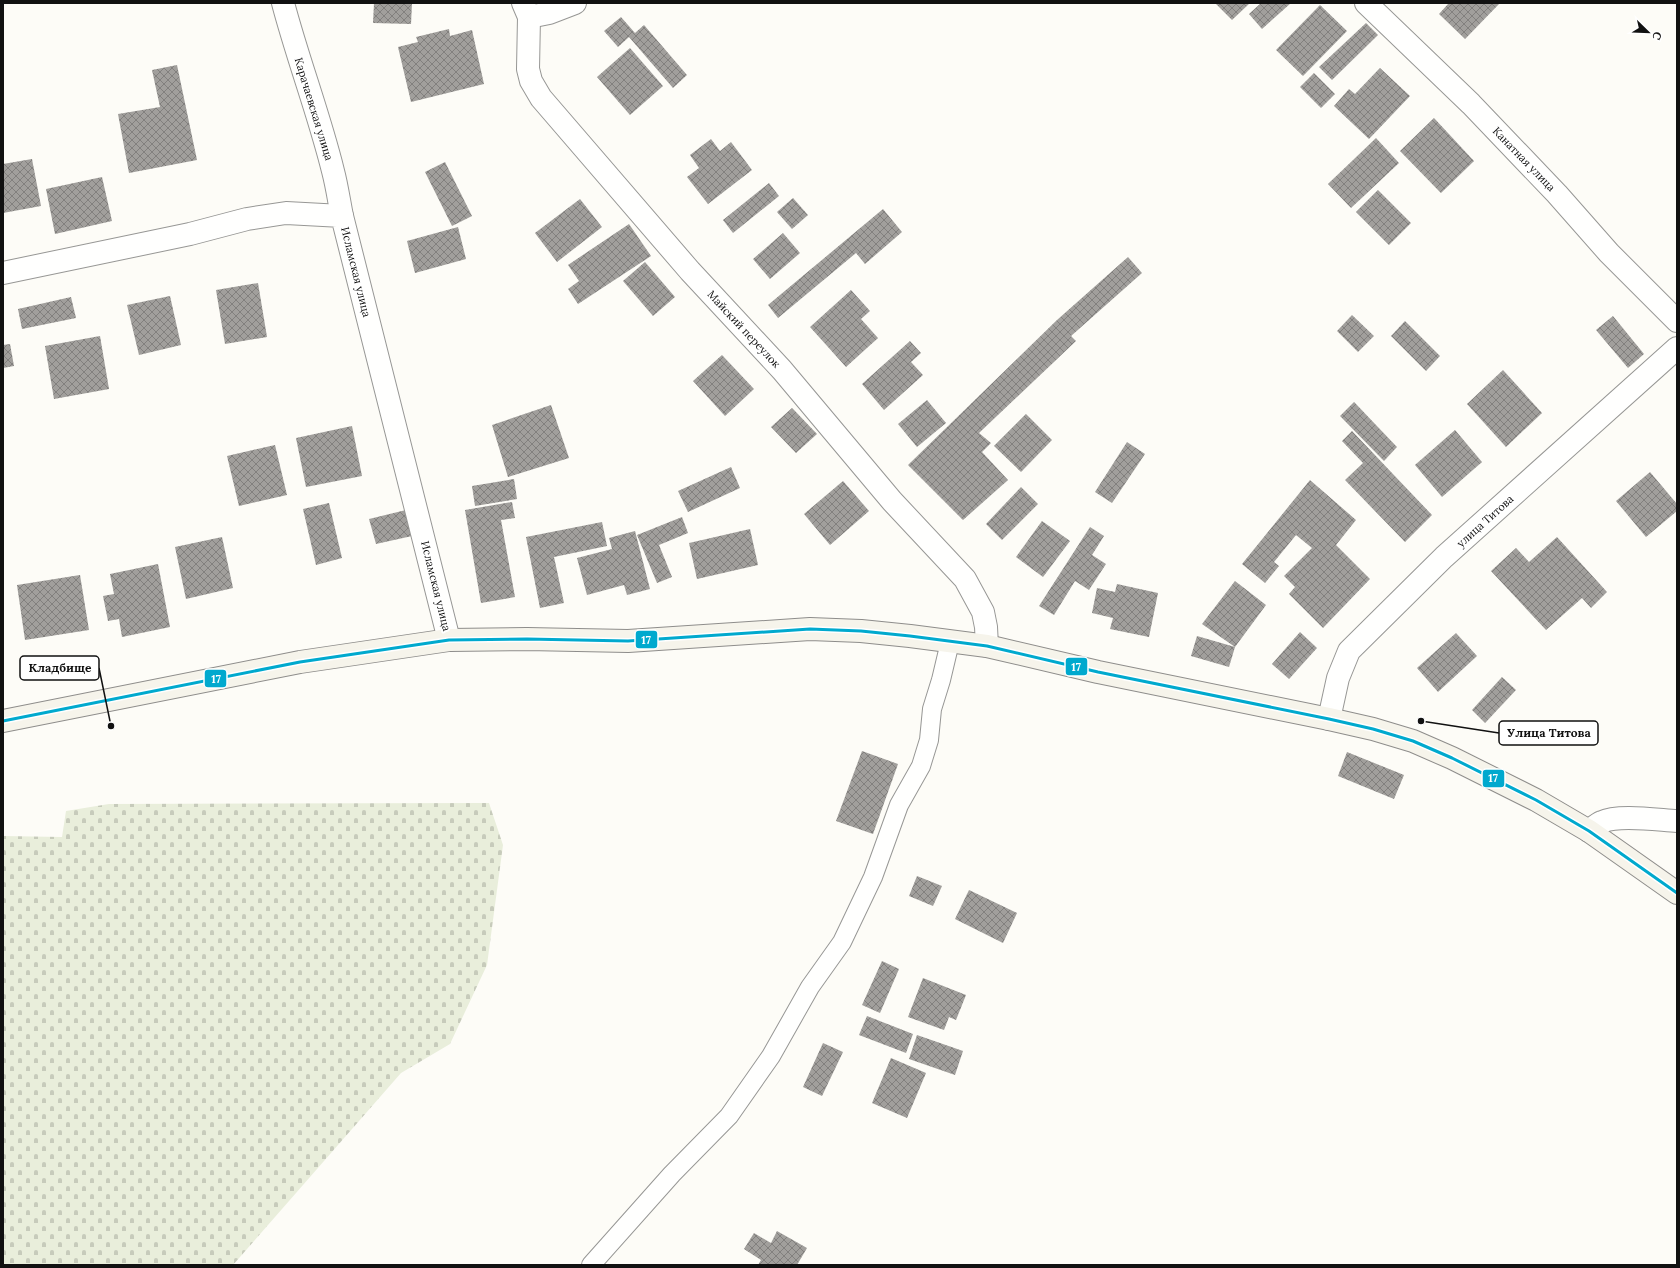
<svg xmlns="http://www.w3.org/2000/svg" width="1680" height="1268" font-family="Lora,serif">
  <style>
    .cemetery { fill: url(#cemetery-stones) }
    .building { fill: url(#building-cross-hatch) }
    .lines { fill: none; stroke-linecap: round; stroke-linejoin: round }
    .lane-casing { stroke: #979795; stroke-width: 20 }
    .street-casing { stroke: #979795; stroke-width: 24 }
    .secondary-casing { stroke: #8e8d8b; stroke-width: 24 }
    .lane { stroke: #fffffe; stroke-width: 18 }
    .street { stroke: #fffffe; stroke-width: 22 }
    .secondary { stroke: #f6f4eb; stroke-width: 22 }
    .bus-1-casing { stroke: #fff; stroke-width: 6 }
    .bus-1 { stroke: #00a9ce; stroke-width: 3 }
    .labels { text-anchor: middle; dominant-baseline: central; stroke-width: 4; stroke-linejoin: round; paint-order: stroke }
    .street-label { font-size: 11px; fill: #111; stroke: #fff }
    .leader { fill: none; stroke: #111; stroke-width: 1.5 }
    .callout-dot { fill: #111; stroke: #fff; stroke-width: 1.5 }
    .callout { fill: #fff; stroke: #111; stroke-width: 1.5 }
    .callout-label { font-size: 12px; text-anchor: middle; font-weight: bold; fill: #111 }
    .line-badge { stroke: #fff; stroke-width: 1.5 }
    .badge-label { font-size: 11px; text-anchor: middle; font-weight: bold; fill: #fff }
  </style>
  <defs>
    <pattern id="cemetery-stones" width="16" height="16" patternUnits="userSpaceOnUse"><rect width="16" height="16" fill="#e9eedb"/><path d="M2 7V4a2 2 0 0 1 4 0v3zM10 15v-3a2 2 0 0 1 4 0v3z" fill="#c7cbbb"/></pattern>
    <pattern id="building-cross-hatch" width="8" height="8" patternUnits="userSpaceOnUse"><rect width="8" height="8" fill="#a19f9c"/><path d="M0 0l8 8M0 8l8-8" fill="none" stroke="#82807e"/></pattern>
  </defs>
  <rect width="100%" height="100%" fill="#fdfcf7"/>
  <polygon class="cemetery" points="489,803 503,845 487,965 450,1044 401,1073 233,1265 3,1265 3,836 62,837 66,811 109,804"/>
  <g class="building">
    <polygon points="374,3 412,3 411,24 373,23"/>
    <polygon points="1215,3 1250,3 1232,20"/>
    <polygon points="1261,3 1291,3 1262,29 1249,14"/>
    <polygon points="1447,3 1500,3 1465,39 1439,14 1448,4"/>
    <polygon points="1320,5 1347,31 1303,76 1276,50"/>
    <polygon points="621,17 635,33 644,25 687,75 673,88 629,37 618,47 604,31"/>
    <polygon points="1366,23 1378,35 1332,80 1319,67"/>
    <polygon points="449,29 450,36 472,30 484,84 411,102 398,47 418,42 416,37"/>
    <polygon points="630,48 663,86 630,115 597,77"/>
    <polygon points="177,65 197,160 129,173 118,114 160,107 152,70"/>
    <polygon points="1380,68 1410,96 1369,139 1334,106 1349,89 1355,94"/>
    <polygon points="1314,73 1335,94 1321,108 1300,87"/>
    <polygon points="1434,118 1474,161 1441,193 1400,151"/>
    <polygon points="1376,138 1399,163 1351,208 1328,184"/>
    <polygon points="711,139 720,151 731,142 752,170 708,204 687,177 699,168 690,155"/>
    <polygon points="32,159 41,206 3,213 3,164"/>
    <polygon points="445,162 472,216 452,226 425,172"/>
    <polygon points="102,177 112,221 55,234 46,189"/>
    <polygon points="769,183 779,196 733,233 723,220"/>
    <polygon points="1378,190 1411,223 1389,245 1356,212"/>
    <polygon points="793,198 808,215 792,229 777,212"/>
    <polygon points="580,199 602,227 557,262 535,233"/>
    <polygon points="883,209 902,232 865,264 856,253 778,318 768,305"/>
    <polygon points="629,224 651,256 578,304 568,289 579,281 568,265"/>
    <polygon points="458,227 466,259 415,273 407,241"/>
    <polygon points="783,233 800,253 770,279 753,259"/>
    <polygon points="1128,257 1142,273 1071,336 1076,341 979,433 991,443 982,452 1008,480 963,520 908,465 1057,320"/>
    <polygon points="645,262 675,297 653,316 623,281"/>
    <polygon points="258,283 267,337 225,344 216,290"/>
    <polygon points="851,290 870,311 861,319 878,338 846,367 810,327"/>
    <polygon points="170,296 181,345 139,355 127,305"/>
    <polygon points="71,297 76,318 22,329 18,309"/>
    <polygon points="1352,315 1374,336 1358,352 1337,331"/>
    <polygon points="1613,316 1644,354 1628,368 1596,330"/>
    <polygon points="1405,321 1440,356 1426,371 1391,336"/>
    <polygon points="100,336 109,389 54,399 45,346"/>
    <polygon points="910,341 921,353 911,362 923,375 884,410 862,384"/>
    <polygon points="10,344 14,366 3,368 3,345"/>
    <polygon points="722,355 754,389 725,416 693,381"/>
    <polygon points="1503,370 1542,413 1506,447 1467,404"/>
    <polygon points="927,400 946,423 917,447 898,424"/>
    <polygon points="1354,402 1397,447 1384,461 1340,416"/>
    <polygon points="551,405 569,458 508,477 492,425"/>
    <polygon points="792,408 817,434 796,453 771,427"/>
    <polygon points="1026,414 1052,440 1021,472 994,446"/>
    <polygon points="352,426 362,476 306,487 296,438"/>
    <polygon points="1455,430 1482,462 1442,497 1415,465"/>
    <polygon points="1352,431 1432,515 1405,542 1345,480 1363,463 1342,441"/>
    <polygon points="1127,442 1145,454 1112,503 1095,492"/>
    <polygon points="275,445 287,495 239,506 227,456"/>
    <polygon points="731,467 740,488 688,512 678,491"/>
    <polygon points="1650,472 1677,504 1677,511 1646,537 1616,501"/>
    <polygon points="514,479 517,499 475,506 472,486"/>
    <polygon points="1310,480 1356,520 1336,545 1370,579 1323,628 1289,594 1295,587 1284,576 1312,548 1296,535 1274,562 1279,566 1265,583 1242,564"/>
    <polygon points="843,481 869,511 830,545 804,514"/>
    <polygon points="1021,487 1038,504 1002,540 986,524"/>
    <polygon points="512,502 515,518 501,520 515,597 481,603 465,510"/>
    <polygon points="329,503 342,558 316,565 303,509"/>
    <polygon points="406,510 412,536 376,544 369,519"/>
    <polygon points="682,517 688,533 659,545 672,577 657,583 637,535"/>
    <polygon points="1042,521 1070,541 1043,577 1016,557"/>
    <polygon points="602,522 607,546 554,557 564,603 540,608 526,537"/>
    <polygon points="1090,527 1104,536 1092,555 1106,564 1089,590 1075,581 1054,615 1039,606"/>
    <polygon points="750,529 758,565 697,579 689,543"/>
    <polygon points="635,531 650,589 627,595 624,585 587,595 577,558 612,549 609,538"/>
    <polygon points="222,537 233,588 186,599 175,547"/>
    <polygon points="1557,537 1607,592 1591,608 1582,598 1546,630 1491,571 1516,548 1529,562"/>
    <polygon points="158,564 170,627 122,637 119,619 108,621 103,596 114,594 110,574"/>
    <polygon points="80,575 89,630 25,640 17,585"/>
    <polygon points="1235,581 1266,605 1235,647 1229,667 1191,656 1197,636 1235,647 1202,624"/>
    <polygon points="1117,584 1158,593 1149,637 1110,629 1113,618 1092,613 1097,588 1115,592"/>
    <polygon points="1300,632 1317,648 1289,679 1272,664"/>
    <polygon points="1456,633 1477,656 1438,692 1417,668"/>
    <polygon points="1502,677 1516,690 1485,723 1472,710"/>
    <polygon points="862,751 898,764 873,834 836,821"/>
    <polygon points="1347,752 1404,775 1394,799 1338,776"/>
    <polygon points="917,876 942,886 933,906 909,896"/>
    <polygon points="969,890 1017,913 1003,943 955,919"/>
    <polygon points="882,961 899,969 880,1013 862,1005"/>
    <polygon points="923,978 966,995 956,1020 949,1017 944,1030 908,1017"/>
    <polygon points="867,1016 913,1034 906,1053 859,1035"/>
    <polygon points="917,1035 963,1051 955,1075 909,1059"/>
    <polygon points="823,1043 843,1052 822,1096 803,1087"/>
    <polygon points="891,1058 926,1073 907,1118 872,1103"/>
    <polygon points="777,1231 807,1248 797,1265 758,1265 761,1260 744,1249 754,1233 771,1243"/>
  </g>
  <g class="lines">
    <g class="lane-casing">
      <polyline id="lane" points="591,1265 672,1174 729,1116 771,1056 810,987 842,942 873,877 899,805 921,766 929,740 932,709 941,680 950,642"/>
    </g>
    <g class="street-casing">
      <g id="street">
        <path d="M283 3C298 60 319 114 333 171 337 186 339 201 342 216"/>
        <polyline points="523,3 529,17 528,69 531,81 541,98 690,271 782,370 892,501 965,579 983,612 986,627 987,646"/>
        <polyline points="1366,3 1471,104 1557,194 1609,253 1677,321"/>
        <polyline points="529,17 549,13 575,3"/>
        <polyline points="3,273 190,234 247,219 286,213 342,216 449,640"/>
        <polyline points="1329,719 1338,678 1349,651 1444,557 1677,348"/>
        <path d="M1589 831C1593 828 1597 824 1602 822 1618 814 1658 820 1677 821"/>
      </g>
    </g>
    <g class="secondary-casing">
      <polyline id="secondary" points="3,721 300,662 449,640 527,639 628,641 810,629 861,631 910,636 987,646 1098,672 1329,719 1373,729 1413,741 1452,758 1536,800 1589,831 1677,893"/>
    </g>
    <use href="#lane" class="lane"/>
    <use href="#street" class="street"/>
    <use href="#secondary" class="secondary"/>
    <g class="bus-1-casing">
      <polyline id="bus-1" points="3,721 300,662 449,640 527,639 628,641 810,629 861,631 910,636 987,646 1098,672 1329,719 1373,729 1413,741 1452,758 1536,800 1589,831 1677,893"/>
    </g>
    <use href="#bus-1" class="bus-1"/>
  </g>
  <g class="labels">
    <g class="street-label">
      <text transform="translate(314 109) rotate(73)">Карачаевская улица</text>
      <text transform="translate(1524 159) rotate(46)">Канатная улица</text>
      <text transform="translate(356 272) rotate(76)">Исламская улица</text>
      <text transform="translate(744 329) rotate(47)">Майский переулок</text>
      <text transform="translate(1485 521) rotate(-42)">улица Титова</text>
      <text transform="translate(436 586) rotate(76)">Исламская улица</text>
    </g>
  </g>
  <path class="leader" d="M111 726L99 668M1421 721L1499 733"/>
  <g class="callout-dot">
    <circle cx="111" cy="726" r="4"/>
    <circle cx="1421" cy="721" r="4"/>
  </g>
  <g class="callout">
    <rect x="20" y="656" width="79" height="24" rx="4"/>
    <rect x="1499" y="721" width="99" height="24" rx="4"/>
  </g>
  <g class="callout-label">
    <text x="60" y="672">Кладбище</text>
    <text x="1549" y="737">Улица Титова</text>
  </g>
  <g class="line-badge">
    <rect x="635" y="630" width="23" height="19" rx="4" fill="#00a9ce"/>
    <rect x="1065" y="657" width="23" height="19" rx="4" fill="#00a9ce"/>
    <rect x="204" y="669" width="23" height="19" rx="4" fill="#00a9ce"/>
    <rect x="1482" y="769" width="23" height="19" rx="4" fill="#00a9ce"/>
  </g>
  <g class="badge-label">
    <text x="646" y="644">17</text>
    <text x="1076" y="671">17</text>
    <text x="216" y="683">17</text>
    <text x="1493" y="782">17</text>
  </g>
  <rect width="1680" height="1268" fill="none" stroke="#111111" stroke-width="8"/>
  <g transform="translate(1648 32) rotate(113)" stroke="#ffffff" stroke-width="3" paint-order="stroke">
  <path d="M0-3L7 15L0 10L-7 15Z" fill="#111111"/>
  <text y="-6" font-size="11" font-weight="bold" text-anchor="middle" fill="#111111">С</text>
  </g>
</svg>
